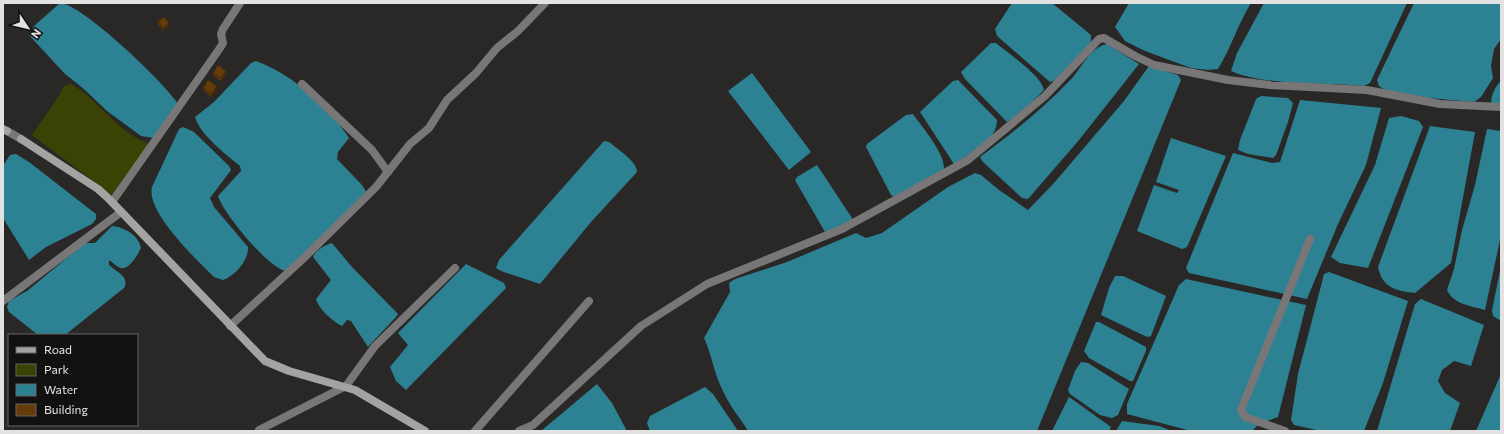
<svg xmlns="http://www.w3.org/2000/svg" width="1504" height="434" font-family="Commissioner,sans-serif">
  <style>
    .green { fill: #3a4304 }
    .water { fill: #2c8293 }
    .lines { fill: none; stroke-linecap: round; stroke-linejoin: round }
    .minor { stroke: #787676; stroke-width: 8 }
    .tertiary { stroke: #787676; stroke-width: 8 }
    .secondary { stroke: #a5a2a2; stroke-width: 8 }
    .wall { fill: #573409 }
    .shaded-wall { fill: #472a07 }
    .building { fill: #653c0a; stroke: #472a07 }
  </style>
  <rect width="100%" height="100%" fill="#2a2826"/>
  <path class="green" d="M71 84C101 101 118 135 153 145L128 181 112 195 32 135 59 96 64 86Z"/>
  <g class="water">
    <path d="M60 3C81 3 166 84 178 104L154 138 141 136 107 111 84 89 65 74 29 35 34 26Z"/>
    <polygon points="1012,3 1052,3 1091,35 1091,43 1056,80 1050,82 997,36 995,29"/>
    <path d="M1129 3H1251C1238 24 1231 48 1218 69L1208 70 1191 68 1145 51 1125 41 1115 27Z"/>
    <path d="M1264 3H1407L1370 83 1364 86C1326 82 1264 86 1231 71L1237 53Z"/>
    <polygon points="1414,3 1501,3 1501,39 1494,49 1491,66 1493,78 1481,97 1474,102 1429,98 1385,90 1379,86 1377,80"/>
    <path d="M991 43H996C1008 53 1042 76 1044 90L1022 112 1007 122 965 79 961 72Z"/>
    <path d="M1107 44 1139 64 1079 140 1028 199 1022 198 983 162 980 157C1013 133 1045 107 1073 77 1083 65 1091 47 1107 44Z"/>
    <path d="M256 61C292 74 328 106 349 138L338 152 337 159 362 185 367 193 286 271C269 269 223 213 218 196L241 171 240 166C227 155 200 135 195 117L214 102 251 63Z"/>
    <path d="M1149 66 1178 75 1181 80 1037 431H748C740 418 729 405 723 391 714 374 712 355 704 338L730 292 729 283 735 279 787 262 856 233 866 238 882 233 948 187 975 173 981 175 999 190 1028 210 1054 183 1124 101Z"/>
    <polygon points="752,73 811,152 789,170 728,91"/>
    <path d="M958 80 997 120C997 141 971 154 954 164L920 112 953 81Z"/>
    <path d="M1501 81V106L1491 104C1491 95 1495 87 1501 81Z"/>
    <polygon points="1261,96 1288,98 1293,103 1288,122 1276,155 1273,158 1248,154 1238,150 1240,140 1256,99"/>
    <polygon points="1300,100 1381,108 1366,165 1338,224 1307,299 1189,273 1186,268 1233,153 1272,163 1280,162"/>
    <path d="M913 114C922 127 945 153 944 169L895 197 891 195 866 147 867 144 906 115Z"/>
    <polygon points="1401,116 1419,121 1423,127 1368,268 1340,263 1331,257 1375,165 1389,118"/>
    <path d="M1430 126 1475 132 1451 263 1415 293C1395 291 1382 287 1378 267Z"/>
    <path d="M183 127 194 132 229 166 231 170 210 198 214 207 248 247C249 260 235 276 223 280L214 277C196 259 146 212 152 187L179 129Z"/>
    <path d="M1487 129 1501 131V235L1485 310C1471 306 1453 304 1447 290L1454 269 1462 230 1475 185Z"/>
    <polygon points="1171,138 1226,156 1187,247 1182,249 1137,231 1154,185 1177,193 1179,190 1156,182"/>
    <path d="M604 141 609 142C617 149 637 161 637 172L591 222 540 284 501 271 496 268 499 260Z"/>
    <polygon points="16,154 29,162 96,214 96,219 92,224 46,247 29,260 3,218 3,166 10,155"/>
    <polygon points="817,165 852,218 850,223 825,232 795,180 797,177"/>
    <path d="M112 226C125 227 139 236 141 248 138 254 129 271 120 268 116 266 112 262 109 260V265C117 272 130 277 124 288L65 335H38L9 312 7 307 9 301 27 291 85 243H95Z"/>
    <path d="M332 243 352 267 398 314C397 317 373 341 368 347L351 321 347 320 342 326C333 322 318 308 316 299L331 280 313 257C316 250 325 245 332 243Z"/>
    <polygon points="466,264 504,283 506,288 406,390 396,381 390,367 408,345 398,333"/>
    <polygon points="1501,266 1501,321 1493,316 1492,310"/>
    <polygon points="1329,272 1408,301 1383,383 1364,431 1321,431 1294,425 1291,420 1298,374 1322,282 1324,274"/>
    <polygon points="1115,276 1123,276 1166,296 1151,336 1147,337 1101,315 1109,288"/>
    <polygon points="1186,279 1306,305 1278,417 1259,424 1252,431 1191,431 1127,414 1127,404 1179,285"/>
    <polygon points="1421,299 1484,325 1471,366 1454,361 1442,370 1438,381 1445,393 1460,403 1450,431 1377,431 1415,304"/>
    <polygon points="1096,322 1099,322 1146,347 1146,351 1133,381 1130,381 1089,358 1084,351"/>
    <polygon points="1081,362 1088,363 1129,389 1118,415 1112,418 1100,415 1070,394 1068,390 1075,371"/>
    <polygon points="1501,374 1501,431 1476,431"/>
    <polygon points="597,384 612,403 627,431 541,431"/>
    <polygon points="705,387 713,394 738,431 650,431 647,423 650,416"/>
    <polygon points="1069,397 1111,427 1109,431 1052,431"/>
    <polygon points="1122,421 1159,426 1172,431 1116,431"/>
  </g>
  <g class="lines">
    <g class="minor">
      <polyline points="302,84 372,150 388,172"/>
      <polyline points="112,202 220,48 223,43 221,34 223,29 240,3"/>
      <polyline points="3,301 121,212"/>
      <polyline points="230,326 306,256 376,187 410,144 429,128 447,100 476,73 497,48 518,31 545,3"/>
      <polyline points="259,430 346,386 375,346 455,268"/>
      <polyline points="475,431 589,301"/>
      <polyline points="519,431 533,425 641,326 707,284 842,229 968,160 1045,96 1099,39 1104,38 1135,56 1154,65 1228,80 1270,85 1367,90 1440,104 1501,107"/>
      <polyline points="1285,431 1245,417 1241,410 1310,239"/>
    </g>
    <polyline class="tertiary" points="7,131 21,139"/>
    <g class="secondary">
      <polyline points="3,129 7,131"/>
      <polyline points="21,139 98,189 108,198 265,361 289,371 355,390 425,431"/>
    </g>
  </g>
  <g class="wall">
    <polygon points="158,21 169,26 163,31 158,24"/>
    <polygon points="213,73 226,74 221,81 213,76"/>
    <polygon points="203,88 217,89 211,97 203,90"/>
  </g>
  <g class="shaded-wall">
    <polygon points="169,23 169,26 163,31 163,28"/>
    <polygon points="226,71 226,74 221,81 221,78"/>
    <polygon points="217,86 217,89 211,97 211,94"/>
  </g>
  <g class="building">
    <polygon points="164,17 169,23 163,28 158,21"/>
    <polygon points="218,65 226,71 221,78 213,73"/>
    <polygon points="208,80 217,86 211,94 203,88"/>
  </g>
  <rect width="1504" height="434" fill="none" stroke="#e3e2e1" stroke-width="8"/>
  <rect x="8" y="334" width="130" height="92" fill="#121110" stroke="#666564"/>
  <rect x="16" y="347" width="20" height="6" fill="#a5a2a2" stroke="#666564"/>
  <text x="44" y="354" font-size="12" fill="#e3e2e1">Road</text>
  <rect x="16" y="364" width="20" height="12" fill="#3a4304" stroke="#666564"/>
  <text x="44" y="374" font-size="12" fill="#e3e2e1">Park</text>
  <rect x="16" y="384" width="20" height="12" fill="#2c8293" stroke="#666564"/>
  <text x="44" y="394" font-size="12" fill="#e3e2e1">Water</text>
  <rect x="16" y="404" width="20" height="12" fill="#653c0a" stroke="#666564"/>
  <text x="44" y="414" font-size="12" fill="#e3e2e1">Building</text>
  <g transform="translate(28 28) rotate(125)" stroke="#121110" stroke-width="3" paint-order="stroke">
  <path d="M0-3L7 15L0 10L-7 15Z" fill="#e3e2e1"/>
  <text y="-6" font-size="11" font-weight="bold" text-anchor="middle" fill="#e3e2e1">N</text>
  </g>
</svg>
